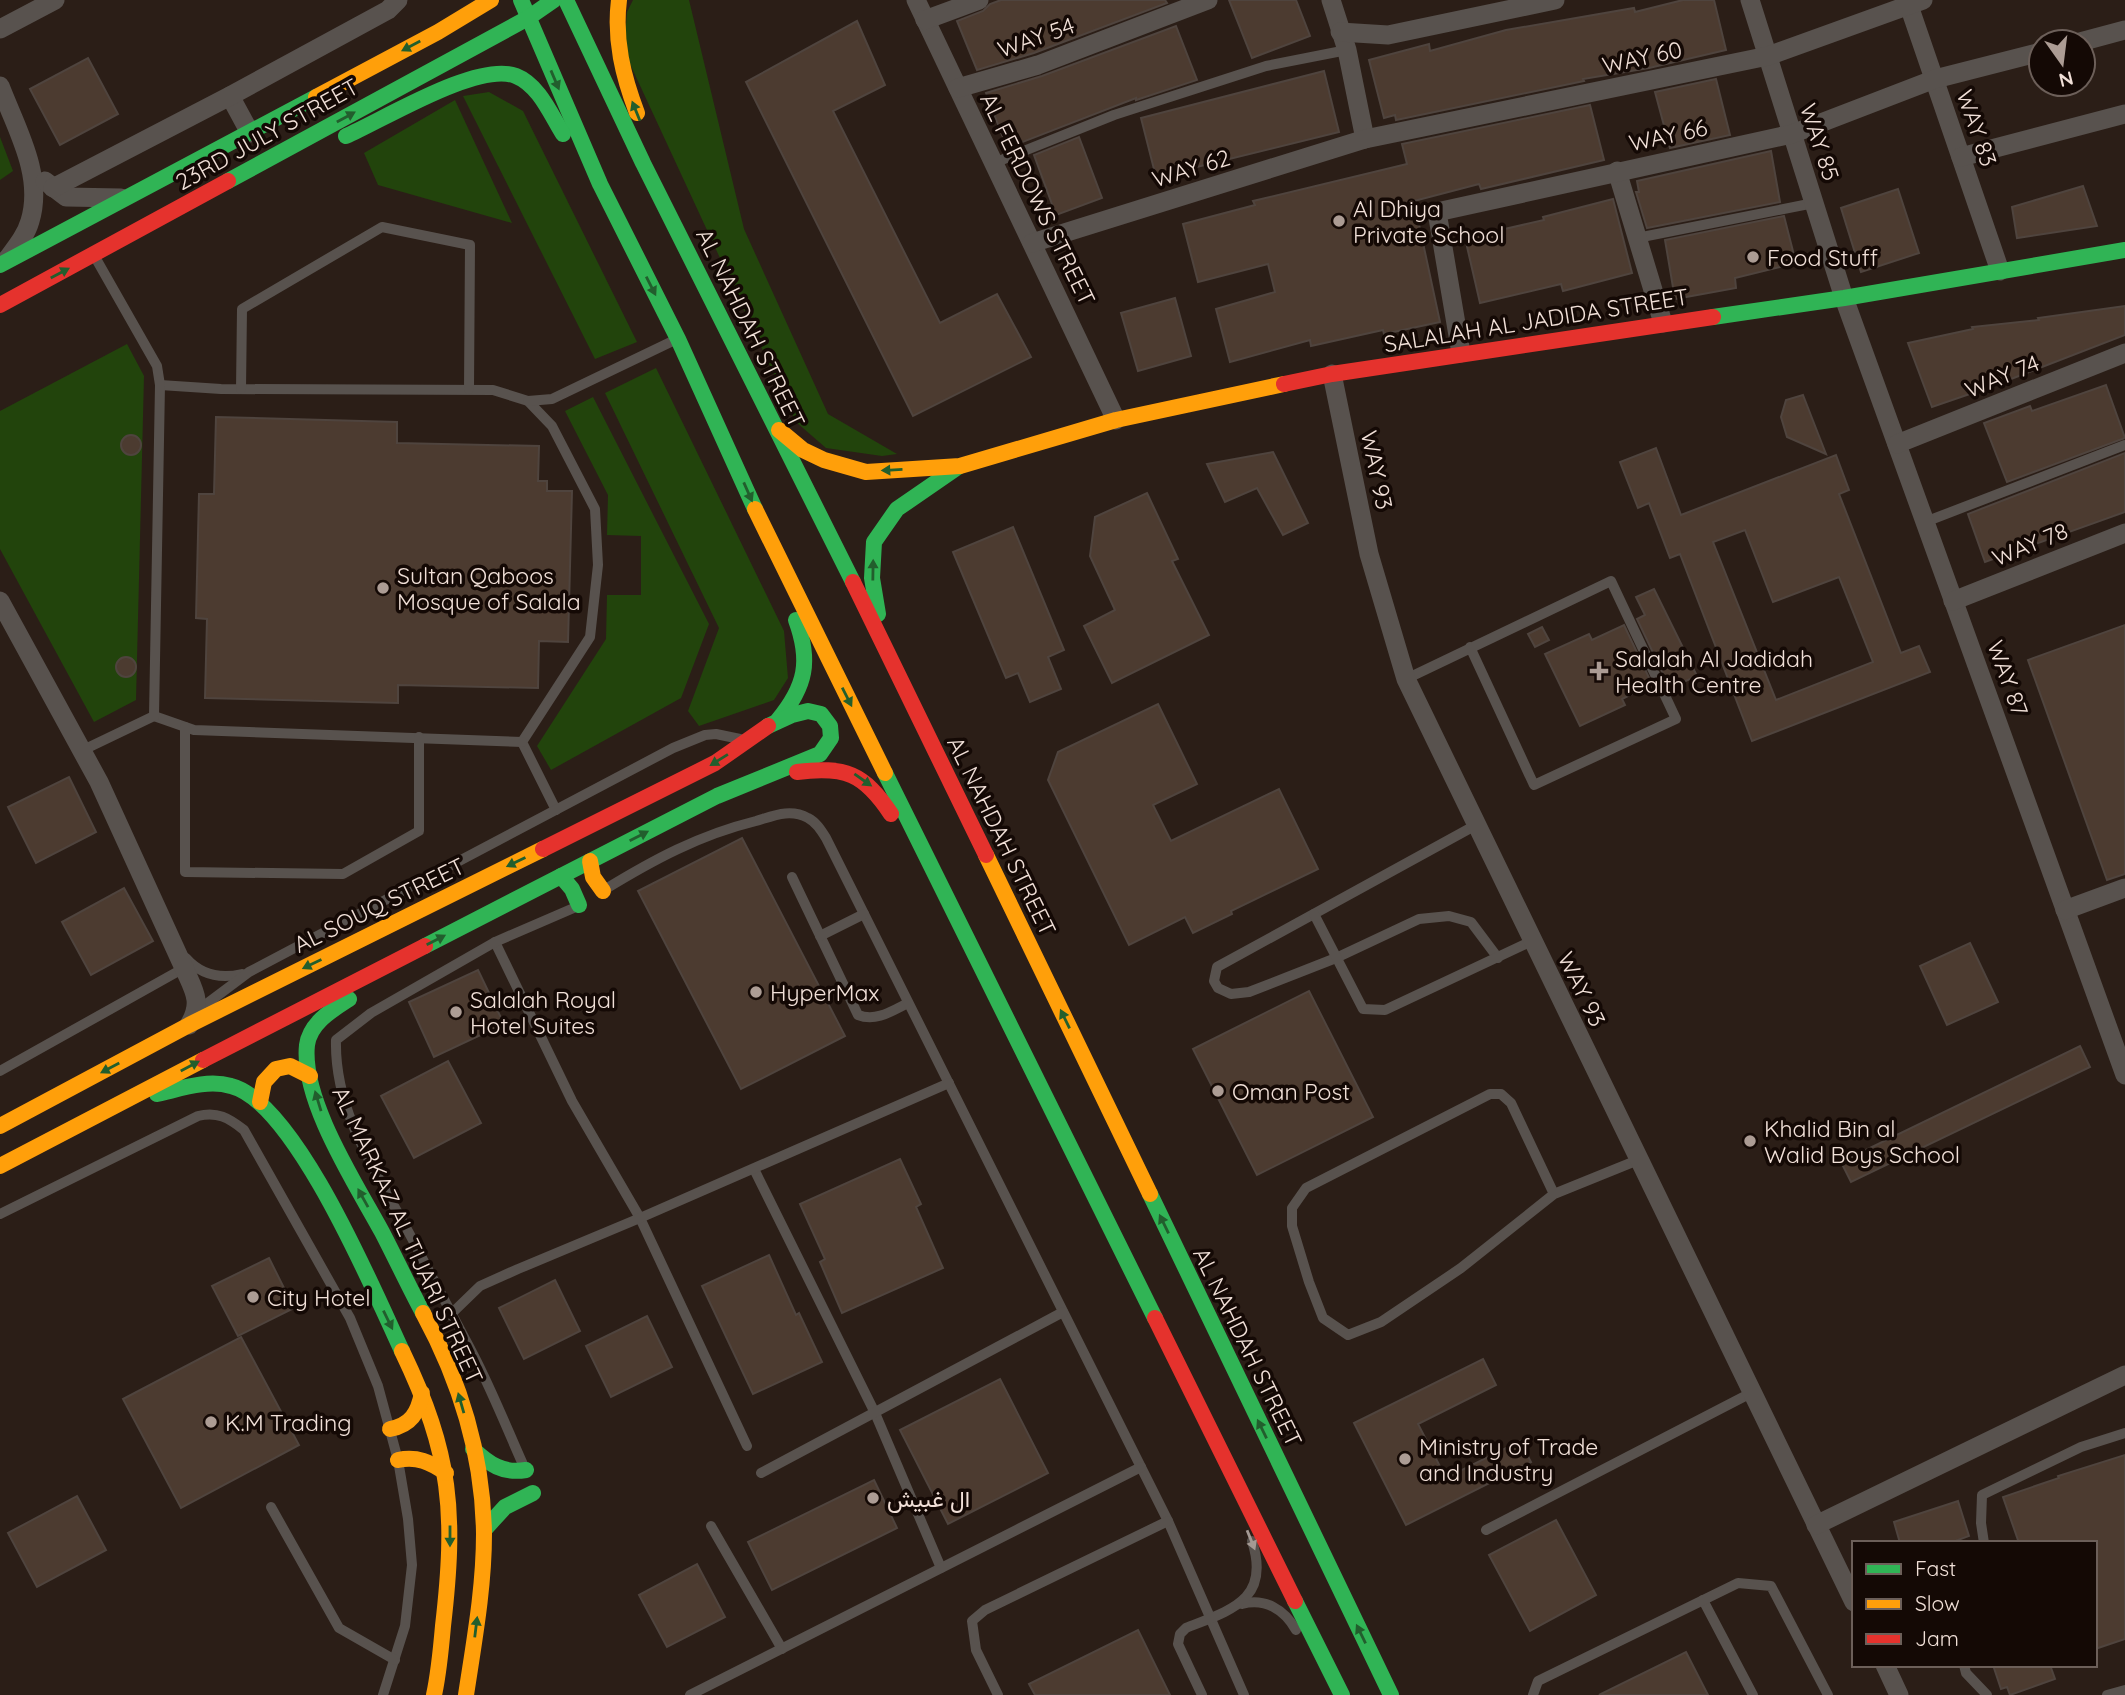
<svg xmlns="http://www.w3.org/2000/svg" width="2125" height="1695" font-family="Quicksand,Vazirmatn,sans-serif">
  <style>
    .green { fill: #22440c }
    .building { fill: #4c3b30; stroke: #4f443e; stroke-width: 2; fill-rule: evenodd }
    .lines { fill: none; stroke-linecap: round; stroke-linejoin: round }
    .lane { stroke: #58524e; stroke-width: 10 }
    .street { stroke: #58524e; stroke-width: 19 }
    .fast { stroke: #30b455; stroke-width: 16 }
    .slow { stroke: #ff9f0a; stroke-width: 16 }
    .jam { stroke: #e5322d; stroke-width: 16 }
    .oneway { fill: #225e2d }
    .oneway2 { fill: #a49993 }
    .poi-dot { fill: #ac9c94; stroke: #140905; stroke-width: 2.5 }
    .labels { text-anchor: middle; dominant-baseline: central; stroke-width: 7; stroke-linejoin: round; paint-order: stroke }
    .street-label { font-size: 23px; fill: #f1e0d8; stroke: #140905 }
    .poi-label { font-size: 23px; fill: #f1e0d8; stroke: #140905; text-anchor: start }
  </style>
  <rect width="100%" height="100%" fill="#2b1e17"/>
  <g class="green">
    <polygon points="633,0 689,0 744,229 828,414 897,454 882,456 826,448 796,422 624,51 627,12"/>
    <polygon points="489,92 523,111 637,342 595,359 463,96"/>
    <polygon points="455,100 512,223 378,185 364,153"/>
    <polygon points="0,137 13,171 0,180"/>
    <polygon points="127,344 144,376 136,700 94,722 0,549 0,411"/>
    <polygon points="656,368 784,631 788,678 774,700 699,726 688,711 719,628 605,393"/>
    <polygon points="593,397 709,624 681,698 551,770 537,746 606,639 607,595 641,595 641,536 607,535 608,495 565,411"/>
  </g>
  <g class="building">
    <polygon points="1001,0 1165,0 1167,3 1034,53 977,70 957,21 983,11 990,4"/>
    <polygon points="1229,0 1296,0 1310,36 1252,58"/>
    <polygon points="1683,0 1714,0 1726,50 1649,68 1583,79 1584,81 1396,120 1395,115 1384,118 1369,60 1429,44 1430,51 1506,30 1634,8 1635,12"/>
    <polygon points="857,21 885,85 833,111 940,323 997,294 1031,357 913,416 746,82"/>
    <polygon points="1176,26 1197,80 1136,100 1136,98 1007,148 986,93 1042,76"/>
    <polygon points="88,58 118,114 60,145 30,89"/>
    <polygon points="1324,71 1339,132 1156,177 1141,118"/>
    <polygon points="1716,79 1730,135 1670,148 1655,92"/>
    <polygon points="1590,105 1604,160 1481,189 1479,184 1414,201 1440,322 1384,334 1383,330 1311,346 1310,340 1230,362 1216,309 1275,292 1268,264 1198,282 1183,224 1255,205 1253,201 1407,164 1402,144"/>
    <polygon points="1079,137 1102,198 1056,215 1034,155"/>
    <polygon points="1771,151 1780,202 1647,228 1636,192 1639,192 1637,181"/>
    <polygon points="2083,186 2097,226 2017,238 2012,207"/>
    <polygon points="1898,189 1919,253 1861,272 1841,208"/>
    <polygon points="1613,199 1632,273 1563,291 1561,284 1480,303 1465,238 1544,220 1543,217"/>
    <polygon points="1784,216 1796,263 1735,278 1736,288 1675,299 1665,240"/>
    <polygon points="1175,298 1191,356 1138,371 1121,313"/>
    <polygon points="2125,306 2125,335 1993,386 1932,407 1908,343 1973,329 1972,327 2039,320 2038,318"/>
    <polygon points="2106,385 2125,438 2007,482 1984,423 2030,406 2032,411"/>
    <polygon points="1803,395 1826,454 1787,437 1781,417 1786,400"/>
    <polygon points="216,417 397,422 397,443 539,446 538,481 547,481 547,491 572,491 568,642 539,641 538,688 398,685 398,703 205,698 207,619 196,618 199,494 214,494"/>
    <circle cx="131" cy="445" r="10"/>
    <path d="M1656 448 1681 515 1836 455 1849 490 1839 494 1901 653 1919 646 1930 672 1752 741 1680 554 1670 558 1649 503 1638 508 1620 462ZM1745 530 1773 602 1839 577 1873 662 1776 700 1713 542Z"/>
    <polygon points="1273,452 1308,523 1283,535 1257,488 1225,502 1207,464"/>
    <polygon points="2125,453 2125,512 1985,562 1968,514"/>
    <polygon points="1147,493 1178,559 1172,561 1209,635 1112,683 1084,626 1115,610 1090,556 1095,517"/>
    <polygon points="1013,527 1064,650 1048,657 1061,689 1030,702 1018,673 1006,678 953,552"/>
    <polygon points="1654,589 1697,676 1679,684 1674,674 1665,678 1637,619 1645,615 1636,597"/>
    <polygon points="1624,625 1652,684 1622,699 1625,705 1580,726 1545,654 1589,634 1592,640"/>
    <polygon points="2125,625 2125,874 2107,880 2028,660"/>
    <polygon points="1542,627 1549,640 1535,647 1528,634"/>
    <circle cx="126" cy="667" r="10"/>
    <polygon points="1158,704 1197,784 1153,805 1171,841 1279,789 1318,869 1231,911 1232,914 1193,933 1185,917 1129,945 1048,780 1058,752"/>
    <polygon points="69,777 96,832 36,863 8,807"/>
    <polygon points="742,838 845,1036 741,1089 638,891"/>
    <polygon points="124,888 153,941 91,975 62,922"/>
    <polygon points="1970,943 1998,1002 1947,1025 1920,966"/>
    <polygon points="478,970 504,1024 434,1057 409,1002"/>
    <polygon points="1309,991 1373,1117 1257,1175 1193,1049"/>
    <polygon points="2080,1046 2090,1067 1851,1182 1841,1162"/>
    <polygon points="448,1061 481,1123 414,1158 381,1096"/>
    <polygon points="900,1159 921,1204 916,1207 943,1268 842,1313 820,1262 825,1259 800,1204"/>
    <polygon points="769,1255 796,1315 799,1313 822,1362 753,1394 702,1286"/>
    <polygon points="269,1258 294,1308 238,1336 212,1286"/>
    <polygon points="555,1280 580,1331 524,1359 499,1308"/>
    <polygon points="647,1316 672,1367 611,1397 586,1346"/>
    <polygon points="241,1337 299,1445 181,1508 123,1399"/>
    <polygon points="1483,1359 1496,1385 1418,1424 1446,1478 1520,1441 1531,1462 1406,1525 1354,1423"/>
    <polygon points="1000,1379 1048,1473 948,1524 900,1430"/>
    <polygon points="2125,1455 2125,1639 2095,1649 2095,1543 2019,1543 2003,1497 2059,1478 2058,1476"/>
    <polygon points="874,1480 897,1528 772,1590 748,1542"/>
    <polygon points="77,1496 106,1550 37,1587 8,1533"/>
    <polygon points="1958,1501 1969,1536 1950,1543 1900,1543 1894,1522"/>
    <polygon points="1556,1520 1596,1595 1530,1631 1489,1555"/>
    <polygon points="697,1564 725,1617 667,1647 639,1595"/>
    <polygon points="1138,1630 1170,1695 1035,1695 1029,1684"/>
    <polygon points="1686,1652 1708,1695 1599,1695"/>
    <polygon points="1993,1665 2050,1665 2055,1679 2010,1695 2007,1687 2001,1689"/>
  </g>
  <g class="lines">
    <g class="lane">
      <polyline points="994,163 1114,115 1266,66 1347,50"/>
      <polyline points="1637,238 1814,203"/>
      <polyline points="160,385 221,389 493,390 528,401 552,426 595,509 598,565 590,637 522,742 556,810"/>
      <polyline points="241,389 242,309 382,227 470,245 469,389"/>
      <polyline points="528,401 552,399 677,339"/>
      <polyline points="1925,522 2125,445"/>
      <polyline points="1406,679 1611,581 1676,719 1534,785 1470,647"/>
      <polyline points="154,716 194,730 522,742"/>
      <polyline points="185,727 185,872 343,874 419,831 419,737"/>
      <polyline points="81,751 154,716 160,385 157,366 95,257"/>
      <polyline points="1476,825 1217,967 1214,981 1218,988 1231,994 1249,992 1336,958 1419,919 1449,916 1471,922 1498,958"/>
      <path d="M792 877 858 1015C876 1022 892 1011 908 1003"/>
      <path d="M604 890C653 860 699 835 756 821 773 816 790 808 808 818 816 822 821 830 826 838L1168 1521 1244 1695"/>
      <polyline points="1314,914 1363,1009 1385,1010 1532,941"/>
      <polyline points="820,936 864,914"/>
      <polyline points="495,942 572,1101 640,1218 747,1446"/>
      <path d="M186 958C201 975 221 979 242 974"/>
      <polyline points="205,1005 249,972 673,748 705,735 716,734 740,739"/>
      <polyline points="0,1071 184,968"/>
      <polyline points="754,1169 875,1413 941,1568"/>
      <polyline points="1554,1194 1461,1268 1381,1322 1348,1335 1323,1318 1309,1282 1292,1226 1292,1208 1306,1188 1490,1094 1501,1094 1511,1103 1554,1194 1638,1160"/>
      <path d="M0 1214 198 1116C217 1111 229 1118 244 1130L350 1318 378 1386 398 1460 408 1519 412 1565 405 1626 383 1695"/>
      <polyline points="450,1315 480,1286 518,1269 640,1218 949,1083"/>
      <path d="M525 1469C508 1431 493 1393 474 1356 456 1321 437 1287 419 1252 385 1184 334 1119 336 1040L371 1013 495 942 576 907"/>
      <polyline points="761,1473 1063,1312"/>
      <polyline points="271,1507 339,1628 395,1660"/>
      <polyline points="711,1526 782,1649"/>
      <polyline points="1486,1530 1751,1393"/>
      <polyline points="1984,1543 1981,1523 1982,1495 2081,1447 2125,1433"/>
      <polyline points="1703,1600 1753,1695"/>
      <path d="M1242 1604C1265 1598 1284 1609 1296 1630"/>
      <polyline points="1964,1665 1966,1673 1987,1695"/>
      <polyline points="690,1695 1141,1467"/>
      <polyline points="998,1695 976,1650 972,1621 985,1610 1168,1521"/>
      <path d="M1202 1695 1178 1644 1180 1634 1186 1628C1231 1610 1271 1600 1252 1541"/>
      <polyline points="1533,1695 1538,1681 1738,1583 1771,1586 1828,1695"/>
      <polyline points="2107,1695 2125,1690"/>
    </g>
    <g class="street">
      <polyline points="916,0 1116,420"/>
      <polyline points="1331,0 1347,50 1365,139"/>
      <polyline points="1750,0 1844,298 2125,1075"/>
      <polyline points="1907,0 2000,271"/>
      <polyline points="925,20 979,0"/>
      <polyline points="0,29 55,0"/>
      <polyline points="1340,32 1388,35 1555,0"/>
      <polyline points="2080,42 2125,30"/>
      <path d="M0 86C16 128 44 175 30 221 26 235 17 246 8 258"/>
      <polyline points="958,88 1038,65 1208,0"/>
      <polyline points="230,96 250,133"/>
      <polyline points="1961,157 2125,114"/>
      <polyline points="1617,171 1663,323"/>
      <polyline points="45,181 66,197 121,198"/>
      <polyline points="53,188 230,96 388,10 398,0"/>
      <polyline points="1032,243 1365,139 1768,56 1923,0"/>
      <polyline points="1461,353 1437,212 1792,134 1935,79 2041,52"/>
      <polyline points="1332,374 1369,554 1406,679 1854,1602"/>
      <polyline points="1897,444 2125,353"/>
      <path d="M0 601 99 782 184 968C194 991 203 1002 189 1025"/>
      <polyline points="1953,601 2125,533"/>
      <polyline points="2065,910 2125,888"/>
      <polyline points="1816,1525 2125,1375"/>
      <polyline points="1885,1665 1899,1695"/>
    </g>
    <g class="fast">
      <polyline points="521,0 600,184 678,339 755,509"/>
      <polyline points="566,0 643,163 853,582"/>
      <path d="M346 136C383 120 478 61 516 76 539 85 551 115 563 134"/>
      <polyline points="228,181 528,18 554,0"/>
      <polyline points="0,265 316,97"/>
      <polyline points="1713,317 1844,298 2125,250"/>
      <polyline points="878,614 872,578 874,542 897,509 958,467"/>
      <path d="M778 720C806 686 811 661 796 620"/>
      <polyline points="885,773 1155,1318"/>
      <polyline points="561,876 572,889 579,905"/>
      <polyline points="425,946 717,796 820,754 831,738 830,726 821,714 808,711 792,715 768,726"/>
      <path d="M349 999C332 1010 310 1023 307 1045 301 1100 356 1184 382 1232 396 1259 409 1287 423 1313"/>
      <path d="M157 1094C180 1089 207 1079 231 1086 295 1102 374 1291 402 1351"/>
      <polyline points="1150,1194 1391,1695"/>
      <path d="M473 1449C489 1464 503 1474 526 1470"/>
      <polyline points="484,1530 505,1507 533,1493"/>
      <polyline points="1295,1601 1342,1695"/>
    </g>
    <g class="slow">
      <path d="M619 0C614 40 623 76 637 113"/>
      <polyline points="316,97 438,32 491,0"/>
      <polyline points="779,430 803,450 824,460 866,472 960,466 1116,420 1284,384"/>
      <polyline points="755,509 885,773"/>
      <polyline points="986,855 1150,1194"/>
      <polyline points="590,861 593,877 603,891"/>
      <polyline points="260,1102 264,1082 276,1069 290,1066 310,1076"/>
      <polyline points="0,1126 189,1025 543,849"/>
      <polyline points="0,1166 203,1060"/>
      <path d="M423 1313C460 1381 483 1456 484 1534 484 1588 474 1642 466 1695"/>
      <path d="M402 1351C452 1455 456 1513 443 1626 441 1649 439 1672 434 1695"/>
      <path d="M390 1429C411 1425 418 1413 422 1393"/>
      <path d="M398 1460C417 1456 430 1462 446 1473"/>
    </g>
    <g class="jam">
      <polyline points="0,305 228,181"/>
      <polyline points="1284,384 1332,374 1713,317"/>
      <polyline points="853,582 986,855"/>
      <path d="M797 772C845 766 864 773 891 814"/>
      <polyline points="543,849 715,763 768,726"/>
      <polyline points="203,1060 425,946"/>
      <polyline points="1155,1318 1295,1601"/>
    </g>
  </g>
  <defs><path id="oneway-solid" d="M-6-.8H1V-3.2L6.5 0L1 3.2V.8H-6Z" transform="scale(1.75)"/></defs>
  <g class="oneway">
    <use href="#oneway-solid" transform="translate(411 46) rotate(152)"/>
    <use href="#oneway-solid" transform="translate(555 80) rotate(67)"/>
    <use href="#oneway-solid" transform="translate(636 111) rotate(-112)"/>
    <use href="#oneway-solid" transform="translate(346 117) rotate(-29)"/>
    <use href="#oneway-solid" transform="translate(60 273) rotate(-28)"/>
    <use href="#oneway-solid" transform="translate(651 286) rotate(63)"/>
    <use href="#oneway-solid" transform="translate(892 470) rotate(177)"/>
    <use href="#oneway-solid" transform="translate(748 492) rotate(66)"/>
    <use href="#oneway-solid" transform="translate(873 570) rotate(-89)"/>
    <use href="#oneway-solid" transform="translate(847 697) rotate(63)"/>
    <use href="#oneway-solid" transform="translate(719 760) rotate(148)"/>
    <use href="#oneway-solid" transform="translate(863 780) rotate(35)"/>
    <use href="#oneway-solid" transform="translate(639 836) rotate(-27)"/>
    <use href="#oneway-solid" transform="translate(516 862) rotate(154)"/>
    <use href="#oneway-solid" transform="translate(436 940) rotate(-27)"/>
    <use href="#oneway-solid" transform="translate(312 964) rotate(154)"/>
    <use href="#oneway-solid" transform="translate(1065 1019) rotate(-116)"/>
    <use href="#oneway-solid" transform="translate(190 1066) rotate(-28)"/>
    <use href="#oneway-solid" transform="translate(110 1068) rotate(152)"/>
    <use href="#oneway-solid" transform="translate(318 1101) rotate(-107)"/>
    <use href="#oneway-solid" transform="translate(363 1198) rotate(-119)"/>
    <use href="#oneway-solid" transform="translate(1164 1224) rotate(-116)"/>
    <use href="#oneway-solid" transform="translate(388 1320) rotate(64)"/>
    <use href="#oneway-solid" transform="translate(461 1403) rotate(-106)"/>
    <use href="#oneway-solid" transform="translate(1262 1429) rotate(-116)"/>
    <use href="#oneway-solid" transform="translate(450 1536) rotate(90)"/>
    <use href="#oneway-solid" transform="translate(476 1627) rotate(-83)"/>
    <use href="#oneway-solid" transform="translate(1361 1634) rotate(-116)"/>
  </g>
  <use class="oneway2" href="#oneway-solid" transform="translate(1251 1540) rotate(68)"/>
  <g class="poi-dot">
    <circle cx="1339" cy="221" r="7"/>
    <circle cx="1753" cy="257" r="7"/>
    <circle cx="383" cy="588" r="7"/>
    <path d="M1595.5 660.5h7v7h7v7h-7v7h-7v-7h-7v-7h7z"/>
    <circle cx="756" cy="992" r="7"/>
    <circle cx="456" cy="1012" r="7"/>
    <circle cx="1218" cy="1091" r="7"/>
    <circle cx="1750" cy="1141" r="7"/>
    <circle cx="253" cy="1297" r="7"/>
    <circle cx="211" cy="1422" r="7"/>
    <circle cx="1405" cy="1459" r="7"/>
    <circle cx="873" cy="1498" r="7"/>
  </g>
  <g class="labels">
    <g class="street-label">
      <text transform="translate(1036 37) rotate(-19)">WAY 54</text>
      <text transform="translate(1642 57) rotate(-12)">WAY 60</text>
      <text transform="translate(1977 128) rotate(71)">WAY 83</text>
      <text transform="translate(267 134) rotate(-29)">23RD JULY STREET</text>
      <text transform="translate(1668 135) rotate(-12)">WAY 66</text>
      <text transform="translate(1820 142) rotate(72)">WAY 85</text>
      <text transform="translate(1191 168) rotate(-17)">WAY 62</text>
      <text transform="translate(1038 199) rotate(64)">AL FERDOWS STREET</text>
      <text transform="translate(1536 320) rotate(-9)">SALALAH AL JADIDA STREET</text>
      <text transform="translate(751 328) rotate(64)">AL NAHDAH STREET</text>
      <text transform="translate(2002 376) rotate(-22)">WAY 74</text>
      <text transform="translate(1377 470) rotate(78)">WAY 93</text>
      <text transform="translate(2030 544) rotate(-22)">WAY 78</text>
      <text transform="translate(2008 678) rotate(70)">WAY 87</text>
      <text transform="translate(1002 836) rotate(64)">AL NAHDAH STREET</text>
      <text transform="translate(379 905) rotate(-26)">AL SOUQ STREET</text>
      <text transform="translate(1582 989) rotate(64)">WAY 93</text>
      <text transform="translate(408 1235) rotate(65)">AL MARKAZ AL TIJARI STREET</text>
      <text transform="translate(1248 1347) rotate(64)">AL NAHDAH STREET</text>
    </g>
    <g class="poi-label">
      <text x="1353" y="208">Al Dhiya<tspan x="1353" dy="26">Private School</tspan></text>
      <text x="1767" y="257">Food Stuff</text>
      <text x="397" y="575">Sultan Qaboos<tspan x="397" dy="26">Mosque of Salala</tspan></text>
      <text x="1615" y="658">Salalah Al Jadidah<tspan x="1615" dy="26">Health Centre</tspan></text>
      <text x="770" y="992">HyperMax</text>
      <text x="470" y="999">Salalah Royal<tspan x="470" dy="26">Hotel Suites</tspan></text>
      <text x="1232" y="1091">Oman Post</text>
      <text x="1764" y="1128">Khalid Bin al<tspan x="1764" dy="26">Walid Boys School</tspan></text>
      <text x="267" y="1297">City Hotel</text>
      <text x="225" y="1422">K.M Trading</text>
      <text x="1419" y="1446">Ministry of Trade<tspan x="1419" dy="26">and Industry</tspan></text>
      <text x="887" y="1498">ال غبيش</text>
    </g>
  </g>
  <rect x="1852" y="1541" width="245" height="126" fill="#140905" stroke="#6c5f59" stroke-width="2"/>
  <rect x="1866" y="1564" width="35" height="10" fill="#30b455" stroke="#6c5f59" stroke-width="2"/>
  <text x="1915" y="1576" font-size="21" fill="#f1e0d8">Fast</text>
  <rect x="1866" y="1599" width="35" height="10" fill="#ff9f0a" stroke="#6c5f59" stroke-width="2"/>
  <text x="1915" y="1611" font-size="21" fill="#f1e0d8">Slow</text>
  <rect x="1866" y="1634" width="35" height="10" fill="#e5322d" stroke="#6c5f59" stroke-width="2"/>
  <text x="1915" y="1646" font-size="21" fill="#f1e0d8">Jam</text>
  <g transform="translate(2062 63) rotate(166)"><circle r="33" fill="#140905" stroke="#6c5f59" stroke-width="2"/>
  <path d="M0-5L12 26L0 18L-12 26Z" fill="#ac9c94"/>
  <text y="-10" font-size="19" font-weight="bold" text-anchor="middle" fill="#f1e0d8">N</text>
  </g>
</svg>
